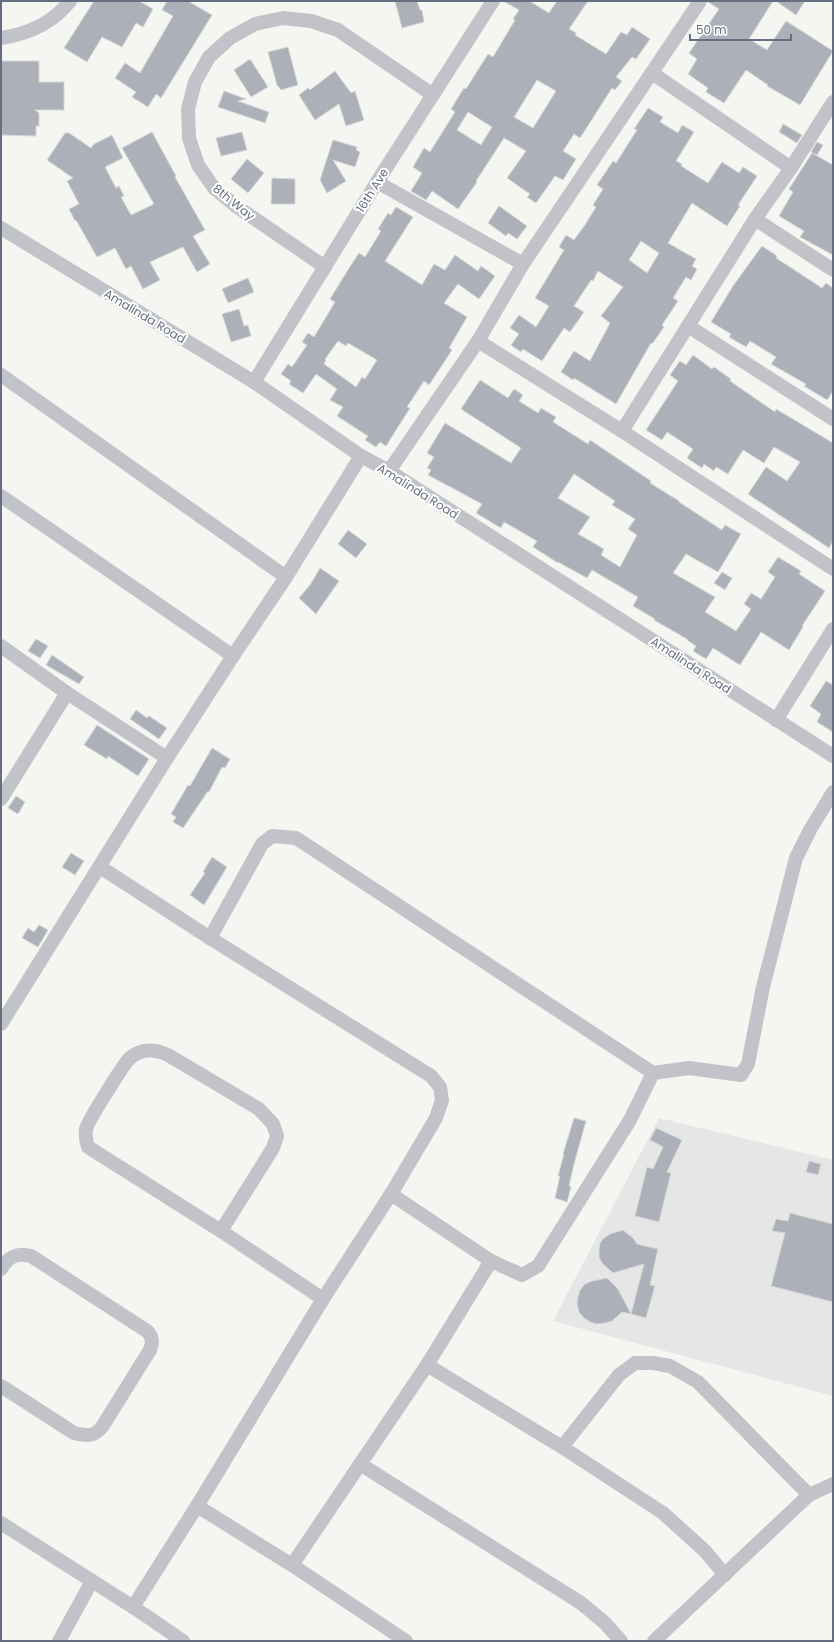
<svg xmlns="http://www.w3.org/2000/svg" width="834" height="1642" font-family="Poppins,sans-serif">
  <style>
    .built { fill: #e6e6e6 }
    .building { fill: #acb0b8; stroke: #d6d7d5; fill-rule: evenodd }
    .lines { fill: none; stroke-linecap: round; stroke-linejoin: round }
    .minor { stroke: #c1c3c8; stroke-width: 14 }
    .labels { text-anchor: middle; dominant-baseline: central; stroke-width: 4; stroke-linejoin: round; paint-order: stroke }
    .street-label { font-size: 12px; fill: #666f81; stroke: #fff }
  </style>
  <rect width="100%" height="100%" fill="#f5f6f2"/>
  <polygon class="built" points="659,1118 833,1160 833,1396 553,1321"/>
  <g class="building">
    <polygon points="94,1 139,1 153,9 143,27 136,23 122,47 102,37 87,62 64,48"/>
    <polygon points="167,1 188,1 212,15 161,98 156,94 148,107 132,97 136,92 115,78 125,63 140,73 173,16 162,10"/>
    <polygon points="395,1 417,1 420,10 422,10 424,22 402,28"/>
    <path d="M503 1H529L549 13 557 1H588L569 29 576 33 575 35 606 54 621 32 627 35 632 27 650 39 636 59 632 57 616 77 622 81 615 90 612 88 580 138 574 134 563 151 576 159 563 180 555 176 536 203 527 197 530 194 507 178 526 151 504 138 476 181 477 182 458 209 432 191 426 200 411 191 422 173 413 167 424 148 430 152 455 112 451 109 464 88 466 89 488 54 493 57 515 20 513 19 519 10ZM537 80 556 91 533 128 514 117ZM468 112 492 127 481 145 457 130Z"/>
    <polygon points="708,1 773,1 749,39 767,50 786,21 833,51 800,105 767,86 768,85 746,70 724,103 706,92 708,88 688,74 697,59 689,53 719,9 708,2"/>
    <polygon points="776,1 805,1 796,15"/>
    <polygon points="288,47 298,85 281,90 277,85 268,52"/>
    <polygon points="250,59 268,87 251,97 234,70"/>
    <polygon points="1,61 39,61 39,82 64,82 64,110 35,110 39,113 39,126 36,126 36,136 1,135"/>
    <polygon points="335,71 351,93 355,91 364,120 346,126 339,104 315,120 299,95 308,88 310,90"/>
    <polygon points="224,91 246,99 238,101 269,112 265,123 218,107"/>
    <path d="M648 108 663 117 660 122 678 133 682 125 694 132 676 161 682 164 681 166 708 183 722 162 739 173 743 167 757 176 738 205 740 206 727 226 692 203 668 243 696 259 692 266 697 269 691 280 686 277 673 298 678 301 662 325 664 327 652 344 651 343 616 404 574 378 573 380 561 372 574 351 590 361 610 323 601 316 623 287 598 271 593 281 591 280 574 306 584 312 570 332 564 328 542 361 523 349 521 352 511 345 519 334 510 328 519 315 536 327 549 306 535 298 564 250 559 247 566 235 574 240 585 225 596 207 593 205 603 189 597 185 613 161 616 163 637 130 634 129ZM641 241 659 253 647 273 629 260Z"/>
    <polygon points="783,124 802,135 797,143 779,132"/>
    <polygon points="152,132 176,176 175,177 205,230 193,236 210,264 197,272 183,247 150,262 160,280 143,289 131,266 126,269 115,248 97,257 76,220 75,221 69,209 79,204 67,181 73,178 47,160 65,133 69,133 91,148 94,144 112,135 123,158 105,167 116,188 119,186 124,196 121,197 131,215 154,204 122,148"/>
    <polygon points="242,132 247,150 221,156 216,138"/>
    <polygon points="333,140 357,147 356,150 360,152 355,167 333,160 346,181 327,193 320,180"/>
    <polygon points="817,142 823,145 817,155 811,152"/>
    <polygon points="812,153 833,165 833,255 800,237 804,231 779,216 793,192 789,189"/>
    <polygon points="247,159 264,173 248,193 231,179"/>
    <polygon points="272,178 295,179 295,204 271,204"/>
    <polygon points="499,206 527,226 517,239 508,233 506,236 488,223"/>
    <path d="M396 207 413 217 385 261 422 285 434 264 445 270 455 255 478 271 481 266 495 276 479 299 458 284 444 303 467 317 449 348 452 350 429 385 424 381 407 407 410 408 386 446 380 442 376 447 365 440 368 436 337 416 343 407 330 400 337 389 316 374 303 393 289 384 291 381 281 374 288 364 292 367 307 345 302 342 308 333 314 337 335 302 330 299 351 265 359 253 365 257 381 231 378 229 388 213 391 215ZM338 341 346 346 348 343 377 360 365 379 362 377 356 387 324 364 326 360 325 359Z"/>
    <polygon points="762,246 777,256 776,258 822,288 826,283 833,288 833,391 827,400 804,386 806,384 771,364 776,357 750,341 746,347 729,337 731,334 711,322 733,286"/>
    <polygon points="248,278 254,292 228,303 222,289"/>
    <polygon points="239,309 244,326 248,325 251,336 231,342 222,314"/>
    <polygon points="693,355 712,369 714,367 731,379 730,381 775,412 776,409 833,443 833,541 829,548 748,494 766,467 787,481 800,462 774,447 764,463 743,450 728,474 716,467 714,471 704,464 702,468 687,458 693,449 667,432 662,440 646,430 678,381 670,375 680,361 686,365"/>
    <path d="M480 380 508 398 514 389 523 395 519 401 538 413 541 408 556 417 553 422 588 444 590 440 651 481 650 483 679 501V502L722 530 725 525 741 534 718 572 686 554 673 573 715 597 705 612 736 631 751 609 744 604 751 593 761 599 775 577 768 572 778 557 801 571 799 574 825 591 802 626 803 627 789 650 761 632 740 665 713 648 706 659 693 651 696 646 687 640V639L654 620 655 619 633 606 638 597 592 570 587 578 558 562V563L533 547 537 541 504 522 501 528 476 513 482 504 428 475 431 470 427 468 434 457 427 453 445 423 511 463 521 448 461 409ZM574 474 615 501 612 505 635 519 628 529 637 535 620 567 601 555 604 549 578 534 590 517 558 498Z"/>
    <polygon points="348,530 367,544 356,558 338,544"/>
    <polygon points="320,568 339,581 316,614 299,598 310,585"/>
    <polygon points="722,572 732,578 725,590 714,583"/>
    <polygon points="36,639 48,646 40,658 28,651"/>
    <polygon points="52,655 84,677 79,684 46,665"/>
    <polygon points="826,681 833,685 833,732 817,722 821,714 810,706"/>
    <polygon points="136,710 147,718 149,716 167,728 159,739 130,719"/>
    <polygon points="97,725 149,759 138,776 108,756 107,759 84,745"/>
    <polygon points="212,748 230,759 225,768 222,767 209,792 208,791 183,828 173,822 176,817 171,814 188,785 190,786"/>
    <polygon points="16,796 25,802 18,814 8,808"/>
    <polygon points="71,853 84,861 75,875 62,867"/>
    <polygon points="212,857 227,867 204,905 190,895 205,873 203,872"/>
    <polygon points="39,925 48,930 38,947 22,938 28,928 34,932"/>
    <polygon points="574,1118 586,1121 574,1164 569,1186 571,1187 567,1202 555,1198 560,1176 558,1176 564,1154 563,1154"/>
    <polygon points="656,1128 682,1140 667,1172 671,1173 659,1222 635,1216 647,1167 653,1169 663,1147 650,1140"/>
    <polygon points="809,1161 821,1164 818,1175 806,1172"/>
    <polygon points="790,1213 833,1224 833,1302 771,1286 785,1233 772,1231 776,1219 788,1221"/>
    <polygon points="623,1230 633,1238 637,1244 658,1249 650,1285 655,1286 646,1318 631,1314 644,1264 613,1273 602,1263 599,1257 599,1250 600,1243 604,1238 610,1234"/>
    <polygon points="607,1278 618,1289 631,1314 622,1312 612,1321 605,1323 597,1324 590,1322 584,1318 579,1312 577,1304 578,1297 580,1290 585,1284 592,1281"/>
  </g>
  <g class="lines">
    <g class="minor">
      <path d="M1 38C28 34 53 23 70 1"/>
      <polyline points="652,73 791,168"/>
      <polyline points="377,182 523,264"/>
      <polyline points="755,219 833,270"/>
      <polyline points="1,228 254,382 361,456 389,471 833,756"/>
      <polyline points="325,267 236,206 214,188 198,165 189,138 188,109 195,82 209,57 230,38 255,24 283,18 311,21 338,30 433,95"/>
      <polyline points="688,326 833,419"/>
      <polyline points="478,341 622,431 755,219 791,168 833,102"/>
      <polyline points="1,375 286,577"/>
      <polyline points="254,382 377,182 493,1"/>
      <polyline points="622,431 833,569"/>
      <polyline points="389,471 478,341 523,264 700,1"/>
      <polyline points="1,496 233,656"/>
      <polyline points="1,646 67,693 167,758"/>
      <polyline points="776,720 833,629"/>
      <polyline points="1,799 67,693"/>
      <polyline points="100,867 210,938 431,1076 440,1087 442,1100 436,1118 391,1194 323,1299 197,1506 133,1607"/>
      <polyline points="210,938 262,844 272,836 296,838 653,1073"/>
      <polyline points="1,1024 167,758 233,656 286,577 361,456"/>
      <polyline points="391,1194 491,1261 522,1275 538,1266 630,1120 653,1073 689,1068 741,1075 748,1064 763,987 796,858 810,830 833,792"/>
      <path d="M221 1231 273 1148 277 1136 273 1124 259 1109 168 1055C155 1049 142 1048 130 1058 124 1063 88 1121 86 1129 85 1136 86 1141 88 1147L221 1231 323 1299"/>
      <path d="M1 1269C8 1257 17 1252 31 1256L147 1331C153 1337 153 1342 150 1350L102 1427C94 1437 86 1436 74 1433L1 1386"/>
      <polyline points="427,1365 562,1447 663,1513 705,1551 725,1575"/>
      <polyline points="562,1447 619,1375 635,1363 653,1363 670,1366 698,1382 809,1495"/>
      <polyline points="360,1464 581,1603 605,1623 621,1641"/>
      <polyline points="197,1506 292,1565 406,1641"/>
      <polyline points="1,1523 133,1607 183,1641"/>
      <polyline points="292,1565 427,1365 491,1261"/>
      <polyline points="59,1641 92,1581"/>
      <polyline points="654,1641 809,1495 833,1484"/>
    </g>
  </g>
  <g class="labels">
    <g class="street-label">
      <text transform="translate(372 190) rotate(-58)">16th Ave</text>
      <text transform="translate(234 202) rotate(39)">8th Way</text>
      <text transform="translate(145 316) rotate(31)">Amalinda Road</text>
      <text transform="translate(418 491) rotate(32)">Amalinda Road</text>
      <text transform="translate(691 665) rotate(33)">Amalinda Road</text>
    </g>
  </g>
  <rect width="834" height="1642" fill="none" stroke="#666f81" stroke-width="4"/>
  <path d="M690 34v6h101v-6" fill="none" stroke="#666f81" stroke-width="2"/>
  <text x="696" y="34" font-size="12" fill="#666f81" stroke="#ffffff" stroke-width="3" paint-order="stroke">50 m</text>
</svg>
